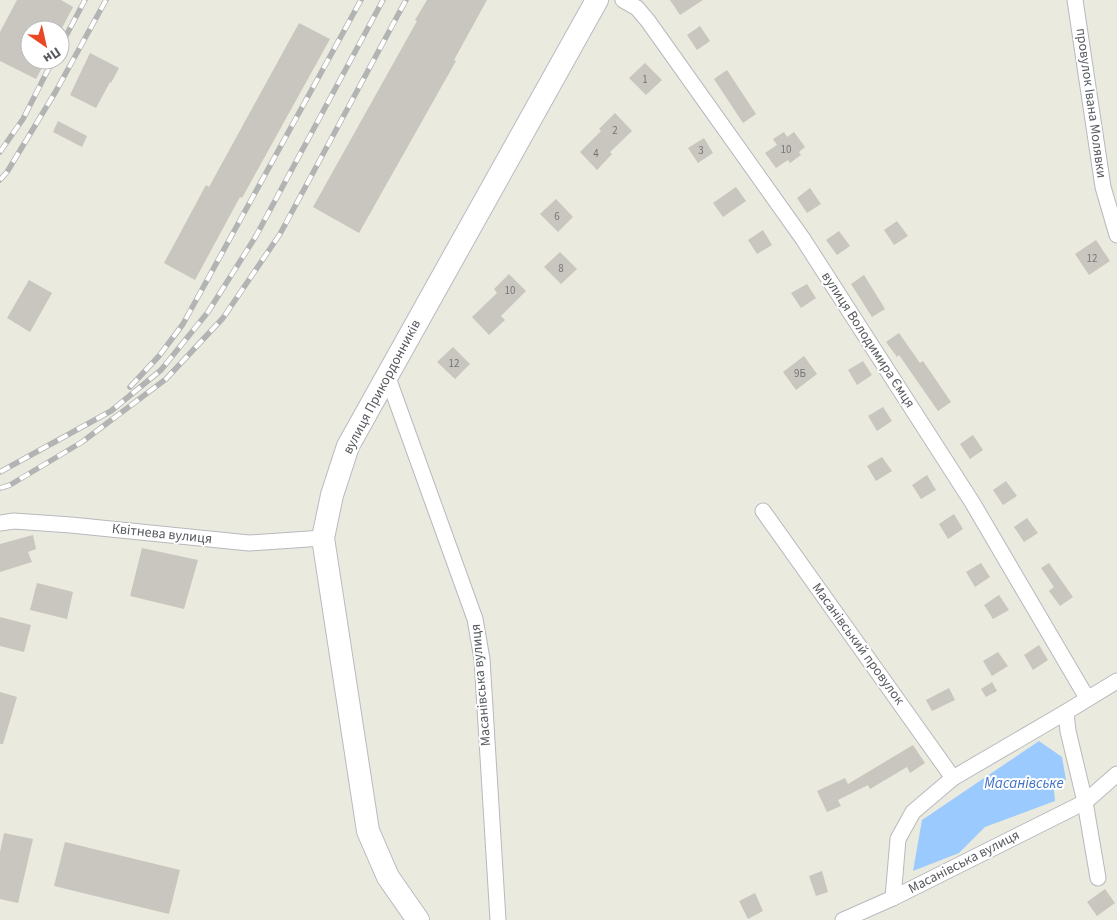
<svg xmlns="http://www.w3.org/2000/svg" width="1117" height="920" font-family="'Source Sans 3',sans-serif">
  <style>
    .water { fill: #9bcaff }
    .building { fill: #c8c6be }
    .lines { fill: none; stroke-linecap: round; stroke-linejoin: round }
    .street-casing { stroke: #b7b9be; stroke-width: 17 }
    .secondary-casing { stroke: #b8bac1; stroke-width: 24 }
    .street { stroke: #fff; stroke-width: 15 }
    .secondary { stroke: #fff; stroke-width: 22 }
    .rail-casing { stroke: #b2b3b3; stroke-width: 5.5 }
    .rail { stroke: #fff; stroke-width: 4; stroke-dasharray: 11; stroke-linecap: butt }
    .labels { text-anchor: middle; dominant-baseline: central; stroke-width: 4; stroke-linejoin: round; paint-order: stroke }
    .number-label { font-size: 11px; fill: #747678 }
    .street-label { font-size: 14px; fill: #585b60; stroke: #fff }
    .water-label { font-size: 15px; font-style: italic; fill: #3e72c2; stroke: #fff }
  </style>
  <rect width="100%" height="100%" fill="#ebeade"/>
  <polygon class="water" points="1039,741 1062,757 1066,780 1053,781 1055,801 985,827 959,853 913,871 922,820"/>
  <g class="building">
    <polygon points="17,0 61,0 73,7 61,30 30,30 30,60 46,60 36,79 0,61 0,32"/>
    <polygon points="427,0 487,0 454,60 456,61 359,233 313,207 417,21 415,20"/>
    <polygon points="670,0 703,0 680,15"/>
    <polygon points="299,23 330,39 242,198 240,197 195,280 164,263 206,185 209,187"/>
    <polygon points="700,26 710,41 697,50 687,35"/>
    <polygon points="90,53 119,68 111,83 110,82 96,108 70,95"/>
    <polygon points="645,63 662,80 646,95 629,78"/>
    <polygon points="727,70 756,114 743,123 714,79"/>
    <polygon points="615,113 632,131 610,152 612,154 597,170 580,152 601,131 599,129"/>
    <polygon points="58,121 87,136 82,147 53,132"/>
    <polygon points="784,132 787,137 794,132 805,147 799,152 801,155 790,163 788,160 776,168 765,153 777,145 773,139"/>
    <polygon points="704,138 713,153 698,163 688,148"/>
    <polygon points="736,187 746,201 723,217 713,203"/>
    <polygon points="810,188 821,204 807,213 797,198"/>
    <polygon points="556,199 573,217 558,232 540,214"/>
    <polygon points="897,221 908,236 894,245 884,230"/>
    <polygon points="763,230 772,245 757,254 748,240"/>
    <polygon points="839,231 850,246 837,255 826,240"/>
    <polygon points="1096,240 1110,261 1089,275 1075,254"/>
    <polygon points="560,252 577,269 561,284 544,267"/>
    <polygon points="509,274 526,291 501,316 505,320 489,335 472,317 497,293 494,289"/>
    <polygon points="864,275 885,309 872,317 851,284"/>
    <polygon points="29,280 52,293 30,332 7,318"/>
    <polygon points="807,284 816,298 801,308 791,293"/>
    <polygon points="899,333 920,363 923,361 951,402 938,411 899,355 897,357 886,342"/>
    <polygon points="453,347 470,364 455,379 437,362"/>
    <polygon points="804,356 817,374 796,390 783,372"/>
    <polygon points="863,361 872,375 857,385 848,370"/>
    <polygon points="883,407 892,421 877,431 868,416"/>
    <polygon points="973,435 983,450 970,459 960,444"/>
    <polygon points="882,457 892,471 876,481 867,466"/>
    <polygon points="927,475 936,490 921,499 912,485"/>
    <polygon points="1006,481 1017,496 1003,505 993,490"/>
    <polygon points="954,514 963,529 948,539 939,524"/>
    <polygon points="1027,518 1038,533 1024,542 1014,527"/>
    <polygon points="33,535 36,549 28,552 32,562 0,572 0,544"/>
    <polygon points="142,548 198,560 184,609 130,596"/>
    <polygon points="981,563 990,577 975,587 966,572"/>
    <polygon points="1049,563 1073,597 1060,606 1049,591 1054,587 1041,568"/>
    <polygon points="37,583 73,592 67,619 30,610"/>
    <polygon points="999,595 1009,610 993,619 984,605"/>
    <polygon points="0,617 31,625 24,652 0,646"/>
    <polygon points="1039,645 1048,660 1033,670 1024,655"/>
    <polygon points="998,652 1008,666 992,676 983,661"/>
    <polygon points="992,682 997,691 986,697 981,689"/>
    <polygon points="949,688 955,700 932,711 926,700"/>
    <polygon points="0,692 17,697 3,744 0,744"/>
    <polygon points="913,745 925,763 910,773 907,767 870,789 868,785 838,800 841,806 827,812 817,791 845,778 848,784"/>
    <polygon points="4,833 33,839 18,903 0,899 0,852"/>
    <polygon points="65,842 180,870 169,914 54,886"/>
    <polygon points="822,871 828,892 816,896 809,876"/>
    <polygon points="1105,889 1115,903 1097,916 1087,902"/>
    <polygon points="755,893 763,911 748,919 739,901"/>
  </g>
  <g class="lines">
    <g class="street-casing">
      <g id="street">
        <polyline points="623,0 637,8 648,21 803,239 972,502 1087,698"/>
        <polyline points="1075,0 1103,187 1117,235"/>
        <polyline points="387,375 475,619 482,659 498,920"/>
        <polyline points="763,511 953,778"/>
        <polyline points="0,523 14,521 71,525 249,543 323,538"/>
        <polyline points="1098,878 1085,802 1068,731 1066,712 1117,681"/>
        <polyline points="893,898 898,839 913,812 953,778 1066,712"/>
        <polyline points="843,920 893,898 1085,802 1117,774"/>
      </g>
    </g>
    <g class="secondary-casing">
      <polyline id="secondary" points="418,920 388,877 368,831 323,538 332,495 348,446 597,0"/>
    </g>
    <use href="#street" class="street"/>
    <use href="#secondary" class="secondary"/>
    <g class="rail-casing">
      <g id="rail">
        <polyline points="60,47 85,0"/>
        <polyline points="0,152 23,119 53,60"/>
        <polyline points="0,180 7,172 56,91 106,0"/>
        <polyline points="130,387 159,356 183,324 361,0"/>
        <polyline points="0,472 111,411 161,370 208,312 256,236 383,0"/>
        <polyline points="0,488 10,485 82,442 166,379 223,318 280,234 406,0"/>
      </g>
    </g>
    <use href="#rail" class="rail"/>
  </g>
  <g class="labels">
    <g class="number-label">
      <text x="645" y="79">1</text>
      <text x="615" y="130">2</text>
      <text x="786" y="149">10</text>
      <text x="701" y="150">3</text>
      <text x="596" y="153">4</text>
      <text x="557" y="216">6</text>
      <text x="1092" y="258">12</text>
      <text x="561" y="268">8</text>
      <text x="510" y="290">10</text>
      <text x="454" y="363">12</text>
      <text x="800" y="373">9Б</text>
    </g>
    <g class="street-label">
      <text transform="translate(1091 103) rotate(82)">провулок Івана Молявки</text>
      <text transform="translate(868 340) rotate(57)">вулиця Володимира Ємця</text>
      <text transform="translate(382 387) rotate(-62)">вулиця Прикордонників</text>
      <text transform="translate(162 534) rotate(6)">Квітнева вулиця</text>
      <text transform="translate(858 644) rotate(54)">Масанівський провулок</text>
      <text transform="translate(481 685) rotate(-95)">Масанівська вулиця</text>
      <text transform="translate(964 862) rotate(-27)">Масанівська вулиця</text>
    </g>
    <g class="water-label">
      <text x="1024" y="783">Масанівське</text>
    </g>
  </g>
  <g transform="translate(45 45) rotate(146)"><circle r="24" fill="#ffffff" stroke="#bcbdbf"/>
  <path d="M0-4L9 19L0 12L-9 19Z" fill="#e94726"/>
  <text y="-8" font-size="14" font-weight="bold" text-anchor="middle" fill="#585b60">Пн</text>
  </g>
</svg>
